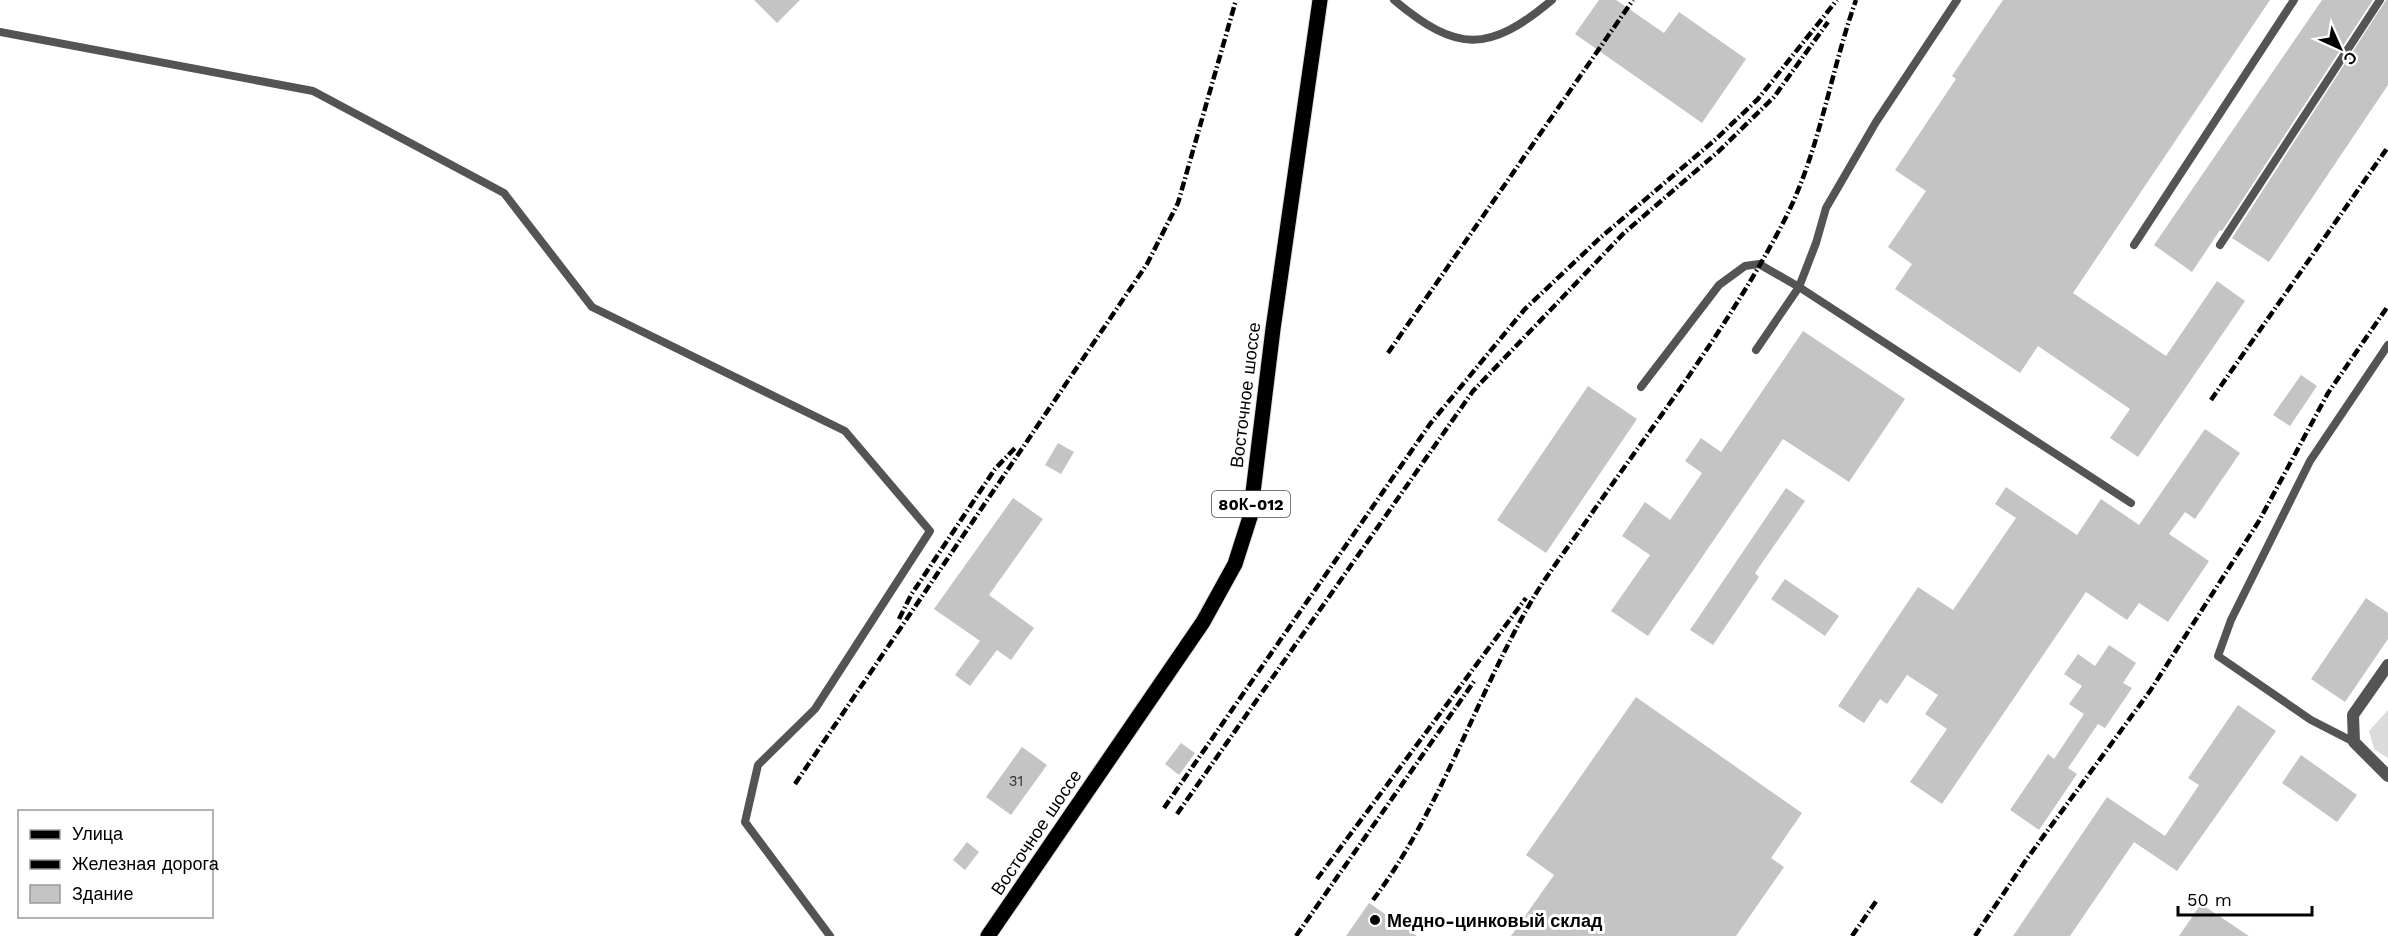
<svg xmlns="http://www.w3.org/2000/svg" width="2388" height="936" font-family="'Work Sans',sans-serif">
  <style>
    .green { fill: #dbdbdb }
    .building { fill: #c4c4c4 }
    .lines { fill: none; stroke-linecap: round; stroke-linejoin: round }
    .primary-casing { stroke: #dbdbdb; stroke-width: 17 }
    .lane { stroke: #545454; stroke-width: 8 }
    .street { stroke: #545454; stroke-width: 12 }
    .primary { stroke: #000; stroke-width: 15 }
    .rail { stroke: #000; stroke-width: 4.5; stroke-dasharray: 9 3 1.5 3; stroke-linecap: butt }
    .poi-dot { fill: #000; stroke: #fff; stroke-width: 2 }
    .labels { text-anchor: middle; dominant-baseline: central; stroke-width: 6; stroke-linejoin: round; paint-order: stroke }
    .number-label { font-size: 15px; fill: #313131 }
    .shield { fill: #fff; stroke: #4c4c4c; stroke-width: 1.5 }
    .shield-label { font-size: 16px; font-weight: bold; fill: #000 }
    .street-label { font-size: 18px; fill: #000; stroke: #fff }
    .poi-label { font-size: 18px; font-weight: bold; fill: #000; stroke: #fff; text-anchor: start }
  </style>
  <rect width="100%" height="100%" fill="#fff"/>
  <polygon class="green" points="2388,710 2388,758 2374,749 2369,731"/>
  <g class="building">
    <polygon points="754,0 800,0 777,23"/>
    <polygon points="1599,0 1616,0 1664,33 1679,12 1746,59 1702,123 1575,34"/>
    <polygon points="2003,0 2270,0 2073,293 2166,356 2217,281 2245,301 2138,457 2110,438 2130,409 2038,346 2020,373 1895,289 1912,264 1888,247 1926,191 1895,170 1956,79 1952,76"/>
    <polygon points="2322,0 2373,0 2222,231 2220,230 2192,272 2154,245"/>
    <polygon points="2386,0 2388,0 2388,85 2269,262 2232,238"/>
    <polygon points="1803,331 1905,399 1849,482 1783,439 1648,636 1611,611 1650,555 1622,536 1645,502 1670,520 1702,473 1685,461 1701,438 1721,452"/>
    <polygon points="2301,375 2317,386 2290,426 2273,415"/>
    <polygon points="1588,386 1637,419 1546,553 1497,520"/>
    <polygon points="2205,429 2240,453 2195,519 2185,512 2169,534 2209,561 2168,622 2139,603 2127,620 2086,592 1942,804 1910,782 1947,729 1925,714 1938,695 1907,675 1887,704 1880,699 1864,723 1838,706 1918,587 1953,610 2016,518 1995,504 2006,487 2077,535 2101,499 2139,525"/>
    <polygon points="1058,443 1074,452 1061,474 1045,465"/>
    <polygon points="1786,488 1805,501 1755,573 1759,577 1713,645 1690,630"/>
    <polygon points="1013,498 1043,519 989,595 1034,628 1011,660 997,650 970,686 955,675 980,641 934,609"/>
    <polygon points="1785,579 1839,616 1825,636 1771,599"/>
    <polygon points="2366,598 2388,613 2388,639 2345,702 2311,679"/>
    <polygon points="2109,645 2136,663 2123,683 2132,688 2105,728 2098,724 2068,768 2077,774 2039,830 2010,810 2048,754 2054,759 2084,714 2069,704 2082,686 2064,674 2078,654 2095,666"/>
    <polygon points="1636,697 1802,813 1771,858 1784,867 1736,936 1511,936 1554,875 1526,855"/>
    <polygon points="2238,705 2276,731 2177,871 2134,842 2070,936 2013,936 2107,797 2165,836 2199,785 2188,778"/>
    <polygon points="1181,743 1195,753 1179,775 1165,764"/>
    <polygon points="1022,747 1047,765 1011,815 986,797"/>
    <polygon points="2301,755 2357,795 2337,822 2282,783"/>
    <polygon points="967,842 979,852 965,870 953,860"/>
    <polygon points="1369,903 1417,936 1346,936"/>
    <polygon points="2201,904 2249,936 2179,936"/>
  </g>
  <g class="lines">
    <g class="primary-casing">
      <polyline id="primary" points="988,936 1203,622 1235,564 1250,517 1273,329 1320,0"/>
    </g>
    <g class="lane">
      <path d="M1394 0C1457 53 1489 53 1552 0"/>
      <polyline points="0,32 313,91 504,193 592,307 845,431 930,531 815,709 758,765 745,822 830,936"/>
      <polyline points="2134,245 2294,0"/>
      <polyline points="2220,245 2380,0"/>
      <polyline points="1756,350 1799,287 1816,243 1826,208 1876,122 1957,0"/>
      <polyline points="1641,387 1719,285 1745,266 1759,264 1799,287 2131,503"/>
      <polyline points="2354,742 2311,720 2218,656 2231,620 2310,461 2388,345"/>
    </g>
    <polyline class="street" points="2388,665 2353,715 2354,742 2388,776"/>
    <use href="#primary" class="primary"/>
    <g class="rail">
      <polyline points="1388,353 1633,0"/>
      <polyline points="2211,400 2388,147"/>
      <polyline points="899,619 911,595 995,469 1015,448"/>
      <polyline points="795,784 1147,264 1178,203 1236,0"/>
      <polyline points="1164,808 1430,424 1525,309 1600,238 1716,139 1758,99 1837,0"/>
      <polyline points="1177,814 1473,391 1624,233 1719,151 1774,97 1828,22"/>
      <polyline points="1317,879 1526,598"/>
      <path d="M1373 900C1442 808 1477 693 1535 595 1553 566 1575 538 1594 510 1660 416 1731 323 1784 221 1820 151 1830 73 1856 0"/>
      <polyline points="1296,936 1475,680"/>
      <polyline points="1852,936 1877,900"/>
      <polyline points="1975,936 2026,860 2150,691 2259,521 2328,393 2388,306"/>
    </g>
  </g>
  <circle class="poi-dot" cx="1375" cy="920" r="6"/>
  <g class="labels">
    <g class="number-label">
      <text x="1016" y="781">31</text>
    </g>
    <rect class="shield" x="1212" y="491" width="78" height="26" rx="4.5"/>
    <g class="shield-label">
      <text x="1251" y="504">80К-012</text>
    </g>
    <g class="street-label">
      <text transform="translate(1245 395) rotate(-83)">Восточное шоссе</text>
      <text transform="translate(1036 832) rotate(-56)">Восточное шоссе</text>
    </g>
    <g class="poi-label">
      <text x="1387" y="920">Медно-цинковый склад</text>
    </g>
  </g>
  <rect x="18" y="810" width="195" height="108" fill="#ffffff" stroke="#999999" stroke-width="1.5"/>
  <rect x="30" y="830" width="30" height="9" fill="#000000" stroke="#999999" stroke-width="1.5"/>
  <text x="72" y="840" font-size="18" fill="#000000">Улица</text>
  <rect x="30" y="860" width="30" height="9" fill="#000000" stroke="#999999" stroke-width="1.5"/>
  <text x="72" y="870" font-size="18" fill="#000000">Железная дорога</text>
  <rect x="30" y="885" width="30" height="18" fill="#c4c4c4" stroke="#999999" stroke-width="1.5"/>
  <text x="72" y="900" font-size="18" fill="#000000">Здание</text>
  <g transform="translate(2340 48) rotate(135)" stroke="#ffffff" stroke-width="4.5" paint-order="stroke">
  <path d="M0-4.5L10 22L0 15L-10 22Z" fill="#000000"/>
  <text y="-9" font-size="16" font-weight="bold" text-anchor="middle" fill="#000000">С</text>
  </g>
  <path d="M2178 906v9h134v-9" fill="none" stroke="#000000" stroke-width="3"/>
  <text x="2187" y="906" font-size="18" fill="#000000" stroke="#ffffff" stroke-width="4.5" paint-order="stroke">50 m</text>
</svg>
